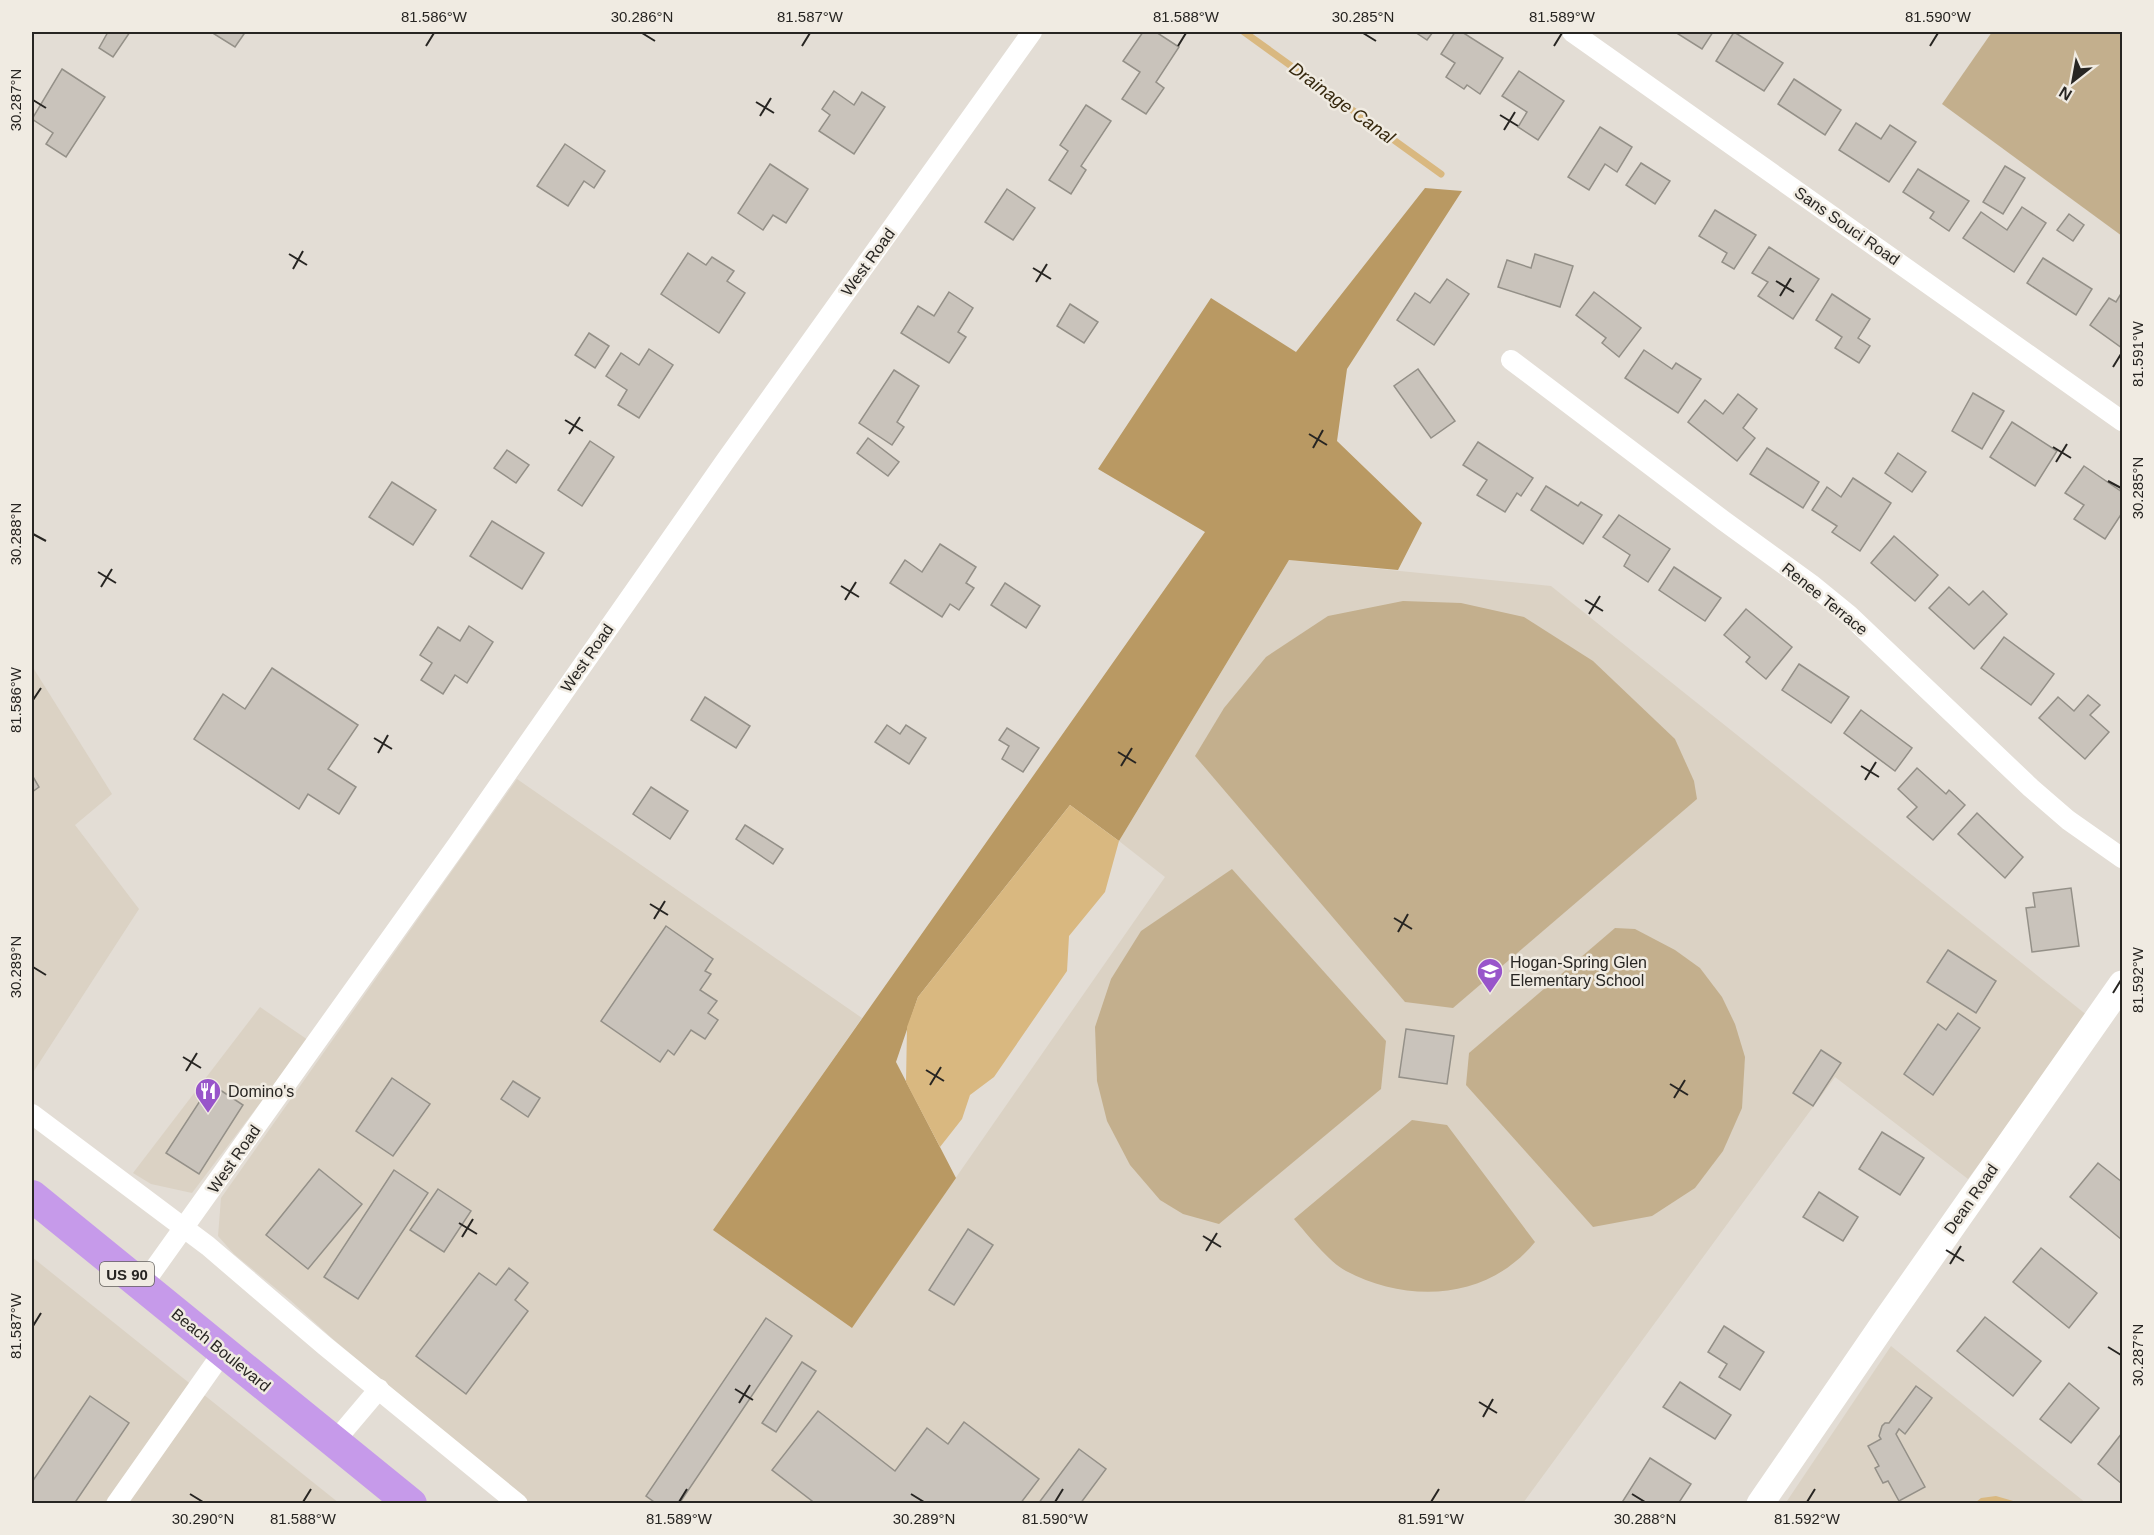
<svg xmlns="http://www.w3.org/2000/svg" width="2154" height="1535" font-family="Helvetica,sans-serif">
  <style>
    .built { fill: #dbd2c4 }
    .green { fill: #c3af8d }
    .forest { fill: #b99963 }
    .water { fill: #d9b880 }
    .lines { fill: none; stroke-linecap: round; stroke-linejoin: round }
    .stream { stroke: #d9b880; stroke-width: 7 }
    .building { fill: #c9c3bb; stroke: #949088; stroke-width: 1.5 }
    .minor { stroke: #fff; stroke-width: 20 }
    .secondary { stroke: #fff; stroke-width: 27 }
    .trunk { stroke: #c69aea; stroke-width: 32 }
    .ticks { fill: none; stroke: #272522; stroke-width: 2 }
    .labels { text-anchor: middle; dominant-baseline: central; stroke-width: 5; stroke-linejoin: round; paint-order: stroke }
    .shield { fill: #f0ebe2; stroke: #63605c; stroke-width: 1.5 }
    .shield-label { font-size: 15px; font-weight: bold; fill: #272522 }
    .street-label { font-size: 16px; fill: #272522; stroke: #f0ebe2 }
    .poi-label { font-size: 16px; fill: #272522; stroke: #f0ebe2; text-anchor: start }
    .water-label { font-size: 18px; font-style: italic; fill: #36280e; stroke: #f0ebe2 }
    .neatline { fill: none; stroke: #272522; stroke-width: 2 }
    .ticks-label { font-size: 15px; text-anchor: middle; fill: #272522 }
  </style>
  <rect width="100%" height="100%" fill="#e3ddd5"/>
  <g class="built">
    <polygon points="1289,560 1551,586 2088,1016 1968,1179 1835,1077 1523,1503 529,1503 334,1340 290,1300 234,1254 218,1236 221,1198 517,779 862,1018 714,1230 852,1327 1165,877 1119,841"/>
    <polygon points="32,666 112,794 75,825 139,909 32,1074"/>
    <polygon points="260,1007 308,1040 192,1193 151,1184 133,1173"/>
    <polygon points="32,1257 339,1503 32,1503"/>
    <polygon points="1891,1346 2086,1503 1785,1504"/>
  </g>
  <g class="green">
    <polygon points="1992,32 2122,32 2122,236 1942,104"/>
    <polygon points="1403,601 1461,603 1524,617 1593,661 1675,739 1694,781 1697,799 1453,1008 1405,1002 1195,756 1224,708 1266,657 1328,616"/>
    <polygon points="1232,869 1386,1041 1381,1089 1219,1224 1183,1214 1160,1200 1130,1165 1107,1121 1097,1081 1095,1027 1111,979 1141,931"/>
    <polygon points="1615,928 1635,929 1675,950 1700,968 1722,997 1735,1024 1745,1057 1742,1108 1723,1151 1695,1188 1652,1216 1593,1227 1466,1085 1469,1053"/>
    <path d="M1412 1120 1447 1125 1535 1242C1488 1300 1409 1304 1346 1271 1329 1262 1307 1234 1294 1219Z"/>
  </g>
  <polygon class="forest" points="1425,188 1462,191 1347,369 1337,441 1422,523 1398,570 1289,560 1119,841 1070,805 918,997 896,1062 956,1178 852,1328 713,1230 1205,532 1098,469 1211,298 1296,352"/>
  <g class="water">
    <polygon points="1070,805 1119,841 1105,892 1069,936 1067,971 994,1077 970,1095 962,1119 940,1147 906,1082 907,1027 918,997"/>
    <polygon points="1996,1496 2020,1503 1975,1503 1981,1498"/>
  </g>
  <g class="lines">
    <polyline class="stream" points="1244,32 1441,174"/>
  </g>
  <g class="building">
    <polygon points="108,32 130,32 113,57 99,48"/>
    <polygon points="211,32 240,32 244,34 235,47"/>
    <polygon points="1143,32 1156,32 1179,47 1156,82 1164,88 1146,114 1122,99 1140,72 1123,61"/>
    <polygon points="1415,32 1433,32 1427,40"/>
    <polygon points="1455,32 1462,32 1503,58 1480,94 1467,85 1464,89 1446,77 1455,63 1441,54"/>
    <polygon points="1675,32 1713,32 1702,49"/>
    <polygon points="1734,32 1783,63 1764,91 1716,61"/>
    <polygon points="62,69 105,97 66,157 46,144 53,133 32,119"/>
    <polygon points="1519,71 1564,101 1538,140 1518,127 1527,112 1502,96"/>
    <polygon points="1794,79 1841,110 1825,135 1778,104"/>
    <polygon points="834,91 854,105 862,92 885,107 854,154 819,131 830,115 822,109"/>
    <polygon points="1086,105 1111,121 1081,166 1086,170 1071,194 1049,180 1068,151 1060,145"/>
    <polygon points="1856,123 1881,139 1890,125 1916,142 1889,182 1839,150"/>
    <polygon points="1600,127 1632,147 1617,172 1605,164 1589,190 1568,177"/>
    <polygon points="565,144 605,171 594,188 584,181 568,206 537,186"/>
    <polygon points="1641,163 1670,181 1655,204 1626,185"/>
    <polygon points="770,164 808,189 786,223 773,215 763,230 738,213"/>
    <polygon points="2005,166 2025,178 2003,214 1983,202"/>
    <polygon points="1918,169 1969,201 1949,231 1930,218 1934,212 1903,192"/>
    <polygon points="1007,189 1035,208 1013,240 985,222"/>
    <polygon points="2022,207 2046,223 2014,272 1963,238 1981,212 2007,230"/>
    <polygon points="1715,210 1756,235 1734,269 1722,262 1727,253 1699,236"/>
    <polygon points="2069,214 2084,225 2073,241 2057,230"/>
    <polygon points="1769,247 1819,279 1793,319 1758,296 1768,282 1752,273"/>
    <polygon points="688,253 706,265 712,257 734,271 727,281 745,293 719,333 661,294"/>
    <polygon points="1535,254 1573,266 1560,307 1498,287 1507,260 1531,268"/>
    <polygon points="2043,258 2092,289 2076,315 2027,283"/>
    <polygon points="1447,279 1469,294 1434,345 1397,320 1415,293 1430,303"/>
    <polygon points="949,292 973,308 958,332 966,337 949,363 901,333 918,306 934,316"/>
    <polygon points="1594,292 1641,328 1619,357 1602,343 1606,338 1576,315"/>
    <polygon points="2122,292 2122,348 2090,325 2109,298 2116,302"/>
    <polygon points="1832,294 1870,319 1858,338 1870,346 1859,363 1835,348 1842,337 1816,320"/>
    <polygon points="1070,304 1098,322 1084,343 1057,326"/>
    <polygon points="589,333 609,346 595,368 575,355"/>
    <polygon points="649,349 673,365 639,418 618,405 627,390 606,376 621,353 639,365"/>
    <polygon points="1644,350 1672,369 1676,363 1701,379 1678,413 1625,378"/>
    <polygon points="1418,369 1455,421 1431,438 1394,386"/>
    <polygon points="894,370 919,386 897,422 904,427 892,445 859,423"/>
    <polygon points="1973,393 2004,411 1982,449 1952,431"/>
    <polygon points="1738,394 1757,409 1743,428 1755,438 1737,461 1688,422 1705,400 1723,414"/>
    <polygon points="2012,422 2057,451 2035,486 1990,457"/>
    <polygon points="868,438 899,462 888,476 857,453"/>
    <polygon points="590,441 614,457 582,506 558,490"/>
    <polygon points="1478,442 1533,478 1521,496 1517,493 1505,512 1477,495 1487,480 1463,465"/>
    <polygon points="1767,448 1819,482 1803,508 1750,474"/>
    <polygon points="507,450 529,465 516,483 494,468"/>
    <polygon points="1898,453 1926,472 1912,492 1885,473"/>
    <polygon points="2084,466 2122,492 2122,513 2105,539 2074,519 2084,505 2065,493"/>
    <polygon points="1853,478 1891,503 1860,551 1832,532 1837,526 1812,510 1827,487 1841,497"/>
    <polygon points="392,482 436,510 413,545 369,517"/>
    <polygon points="1546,486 1578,506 1581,502 1602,515 1583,544 1531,510"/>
    <polygon points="1619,515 1670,549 1648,582 1624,566 1630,555 1603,537"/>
    <polygon points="492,521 544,553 522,589 470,556"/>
    <polygon points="1894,536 1938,575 1915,601 1871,563"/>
    <polygon points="940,544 976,567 966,583 974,588 959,610 950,604 942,617 890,583 905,560 922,572"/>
    <polygon points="1674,567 1721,598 1705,621 1659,590"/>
    <polygon points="1005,583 1040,606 1026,628 991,605"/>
    <polygon points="1949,587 1969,605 1983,591 2007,614 1974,649 1929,608"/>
    <polygon points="1746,609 1792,647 1766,679 1746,662 1750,657 1724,635"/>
    <polygon points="469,626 493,642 467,683 455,675 443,694 421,680 432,663 420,655 438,627 460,641"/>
    <polygon points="2004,637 2054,674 2031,705 1981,668"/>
    <polygon points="1799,664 1849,697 1831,723 1782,690"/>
    <polygon points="272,668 358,725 328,769 356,787 339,814 308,794 299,809 194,739 223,694 245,709"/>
    <polygon points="2088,695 2100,705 2090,715 2109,732 2085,759 2039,718 2058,697 2074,711"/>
    <polygon points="705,697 750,726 736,748 691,720"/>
    <polygon points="1861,710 1912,748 1895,771 1844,733"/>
    <polygon points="887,725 900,734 906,725 926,738 909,764 875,742"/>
    <polygon points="1007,728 1039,748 1023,772 1002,759 1009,746 999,740"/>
    <polygon points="1917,768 1946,794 1949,790 1965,805 1933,840 1907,817 1917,807 1898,789"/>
    <polygon points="32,775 39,787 32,792"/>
    <polygon points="651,787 688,811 670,839 633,814"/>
    <polygon points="1977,813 2023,857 2005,878 1958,834"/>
    <polygon points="745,825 783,849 773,864 736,839"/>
    <polygon points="2071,888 2079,946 2032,952 2026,908 2035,907 2033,893"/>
    <polygon points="666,926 713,959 705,971 711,974 700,990 717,1001 708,1013 718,1020 705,1039 691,1030 674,1055 668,1050 660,1062 601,1021"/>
    <polygon points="1948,950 1996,981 1976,1013 1927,982"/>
    <polygon points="1958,1013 1980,1028 1933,1095 1904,1074 1938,1024 1946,1030"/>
    <polygon points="1406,1029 1454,1036 1447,1084 1399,1077"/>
    <polygon points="1821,1050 1841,1063 1813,1106 1793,1093"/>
    <polygon points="392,1078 430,1104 393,1156 356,1131"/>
    <polygon points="513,1081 540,1098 528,1117 501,1099"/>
    <polygon points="211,1084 243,1105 199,1174 166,1153"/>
    <polygon points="1882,1132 1924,1158 1900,1195 1859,1169"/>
    <polygon points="2098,1163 2122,1182 2122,1240 2070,1197"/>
    <polygon points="319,1169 362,1204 308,1269 266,1235"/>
    <polygon points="394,1170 428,1193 358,1299 324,1277"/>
    <polygon points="438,1189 471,1211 444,1252 410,1230"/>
    <polygon points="1819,1192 1858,1217 1843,1241 1803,1217"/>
    <polygon points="968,1229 993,1245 954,1305 929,1290"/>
    <polygon points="2041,1248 2097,1293 2069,1328 2013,1282"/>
    <polygon points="509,1268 528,1283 515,1300 528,1311 466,1394 416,1356 479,1273 496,1285"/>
    <polygon points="1985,1317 2041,1361 2013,1396 1957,1351"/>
    <polygon points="766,1318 792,1336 679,1504 657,1504 646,1496"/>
    <polygon points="1724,1326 1764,1352 1740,1390 1719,1377 1727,1364 1708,1352"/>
    <polygon points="802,1362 816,1371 776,1432 762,1423"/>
    <polygon points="1680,1382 1731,1415 1715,1439 1663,1407"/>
    <polygon points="2069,1383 2099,1408 2071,1443 2040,1419"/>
    <polygon points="1916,1386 1932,1398 1905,1434 1899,1429 1896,1434 1925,1487 1899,1501 1888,1481 1883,1483 1875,1468 1879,1466 1868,1446 1881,1439 1879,1436 1882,1426 1885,1423 1889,1423"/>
    <polygon points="90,1396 129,1423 74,1504 32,1504 32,1482"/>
    <polygon points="818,1411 895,1471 927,1428 948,1444 964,1422 1039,1479 1020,1504 816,1504 772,1470"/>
    <polygon points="2122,1433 2122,1484 2098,1464"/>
    <polygon points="1079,1449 1106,1469 1080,1504 1038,1504"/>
    <polygon points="1650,1458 1691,1484 1678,1504 1621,1504"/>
  </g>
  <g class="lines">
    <g class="minor">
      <polyline points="1572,32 2122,421"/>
      <polyline points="1511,360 1724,521 1811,584 1849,615 2031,788 2068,820 2122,858"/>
      <polyline points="32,1114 208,1246 325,1346 518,1504"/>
      <polyline points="142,1286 457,845 726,460 1032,32"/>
      <polyline points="335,1441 379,1389"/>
      <polyline points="116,1504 223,1352"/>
    </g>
    <polyline class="secondary" points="1760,1504 1887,1319 2122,984"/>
    <polyline class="trunk" points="32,1196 411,1504"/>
  </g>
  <path class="ticks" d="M642 33 655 41M1363 33 1376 41M426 46 434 33M802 46 810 33M1178 46 1186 33M1554 46 1562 33M1930 46 1938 33M33 100 46 108M756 102 774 113M1500 115 1518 126M760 116 771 98M1504 130 1515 112M289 254 307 265M1033 268 1051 279M293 269 303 251M1776 281 1794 292M1036 282 1047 264M1780 296 1791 278M2113 367 2121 354M565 420 583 431M569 434 580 417M1309 434 1327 445M2053 447 2071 458M1313 448 1323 430M2056 462 2067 444M2108 481 2121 488M33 534 46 541M98 572 116 583M841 586 859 597M101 587 112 569M845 600 856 582M1585 600 1603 611M1589 614 1600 596M33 700 41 688M374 738 392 749M1118 752 1136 763M378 753 388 735M1121 766 1132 748M1861 766 1879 777M1865 780 1876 762M650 904 668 915M1394 918 1412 929M654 919 665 901M1398 932 1408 914M33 967 46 975M2113 993 2121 980M183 1057 201 1068M926 1070 944 1081M186 1071 197 1053M1670 1084 1688 1095M930 1085 941 1067M1674 1098 1685 1080M459 1223 477 1234M1203 1236 1221 1247M462 1237 473 1219M1946 1250 1964 1261M1206 1251 1217 1233M1950 1264 1961 1246M33 1326 41 1313M2108 1347 2121 1355M735 1389 753 1400M1479 1402 1497 1413M739 1403 750 1385M1483 1417 1493 1399M190 1494 203 1502M911 1494 924 1502M1632 1494 1645 1502M303 1502 311 1489M679 1502 687 1489M1055 1502 1063 1489M1431 1502 1439 1489M1807 1502 1815 1489"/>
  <defs>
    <g id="school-pin" transform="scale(1.35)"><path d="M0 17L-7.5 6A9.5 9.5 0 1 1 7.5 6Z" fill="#9855ca" stroke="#f0ebe2"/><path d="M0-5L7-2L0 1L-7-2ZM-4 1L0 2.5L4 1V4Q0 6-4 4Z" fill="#fff"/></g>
    <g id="restaurant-pin" transform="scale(1.35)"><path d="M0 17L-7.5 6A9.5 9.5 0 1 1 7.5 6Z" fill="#9855ca" stroke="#f0ebe2"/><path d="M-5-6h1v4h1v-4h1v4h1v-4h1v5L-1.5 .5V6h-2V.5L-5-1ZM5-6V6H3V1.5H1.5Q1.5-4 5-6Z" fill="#fff"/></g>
  </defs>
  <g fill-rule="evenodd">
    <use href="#school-pin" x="1490" y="971"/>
    <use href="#restaurant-pin" x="208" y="1091"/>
  </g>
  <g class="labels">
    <rect class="shield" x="100" y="1262" width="54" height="24" rx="4.5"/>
    <g class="shield-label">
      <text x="127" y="1274">US 90</text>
    </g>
    <g class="street-label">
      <text transform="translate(1847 226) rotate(35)">Sans Souci Road</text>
      <text transform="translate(868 262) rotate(-54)">West Road</text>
      <text transform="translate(1825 599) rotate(39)">Renee Terrace</text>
      <text transform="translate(587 658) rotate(-55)">West Road</text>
      <text transform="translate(234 1159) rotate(-55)">West Road</text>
      <text transform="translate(1971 1199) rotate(-55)">Dean Road</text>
      <text transform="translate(221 1350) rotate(39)">Beach Boulevard</text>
    </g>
    <g class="poi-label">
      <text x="1510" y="962">Hogan-Spring Glen<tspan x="1510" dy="18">Elementary School</tspan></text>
      <text x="228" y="1091">Domino's</text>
    </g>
    <g class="water-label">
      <text transform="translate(1342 103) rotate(36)">Drainage Canal</text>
    </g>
  </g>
  <rect width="2154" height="1535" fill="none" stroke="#f0ebe2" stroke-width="66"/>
  <g transform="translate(2073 81) rotate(211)" stroke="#f0ebe2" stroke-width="4.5" paint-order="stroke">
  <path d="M0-4.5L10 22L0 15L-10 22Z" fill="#272522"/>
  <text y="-9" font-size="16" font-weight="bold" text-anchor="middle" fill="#272522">N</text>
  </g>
  <rect x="33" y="33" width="2088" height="1469" class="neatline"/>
  <g class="ticks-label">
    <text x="434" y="22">81.586°W</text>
    <text x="642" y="22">30.286°N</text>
    <text x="810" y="22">81.587°W</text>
    <text x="1186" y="22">81.588°W</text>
    <text x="1363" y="22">30.285°N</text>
    <text x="1562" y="22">81.589°W</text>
    <text x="1938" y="22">81.590°W</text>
    <text transform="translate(16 100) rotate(-90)" y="5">30.287°N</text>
    <text transform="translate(2138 354) rotate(-90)" y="5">81.591°W</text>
    <text transform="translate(2138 488) rotate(-90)" y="5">30.285°N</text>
    <text transform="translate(16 534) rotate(-90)" y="5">30.288°N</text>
    <text transform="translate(16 700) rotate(-90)" y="5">81.586°W</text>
    <text transform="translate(16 967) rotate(-90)" y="5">30.289°N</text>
    <text transform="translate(2138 980) rotate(-90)" y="5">81.592°W</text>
    <text transform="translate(16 1326) rotate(-90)" y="5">81.587°W</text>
    <text transform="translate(2138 1355) rotate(-90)" y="5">30.287°N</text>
    <text x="203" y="1524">30.290°N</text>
    <text x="303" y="1524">81.588°W</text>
    <text x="679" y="1524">81.589°W</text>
    <text x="924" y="1524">30.289°N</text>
    <text x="1055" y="1524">81.590°W</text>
    <text x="1431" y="1524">81.591°W</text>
    <text x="1645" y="1524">30.288°N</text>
    <text x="1807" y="1524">81.592°W</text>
  </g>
</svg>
